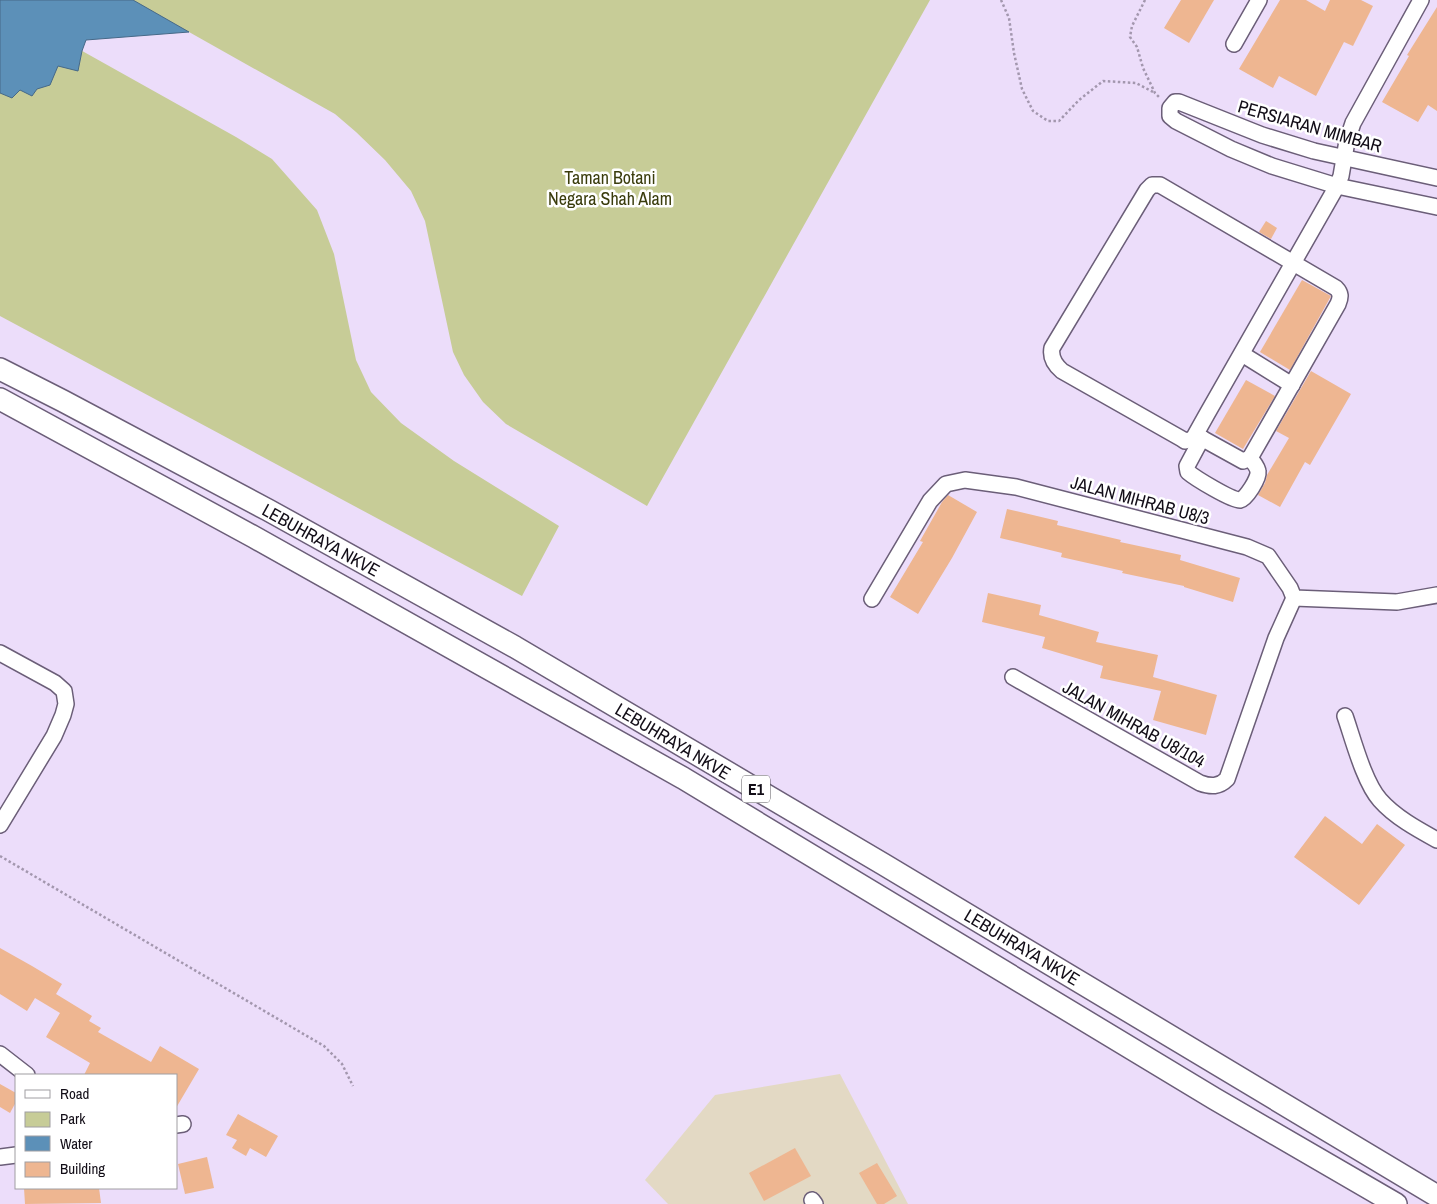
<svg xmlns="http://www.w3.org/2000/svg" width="1437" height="1204" font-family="'Archivo Narrow',sans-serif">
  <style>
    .industrial { fill: #e3d9c4 }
    .green { fill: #c7cc97 }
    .water { fill: #5c90b8; stroke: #466988 }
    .building { fill: #eeb691 }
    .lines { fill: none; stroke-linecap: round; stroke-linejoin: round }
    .minor-casing { stroke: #6b5e78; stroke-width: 18 }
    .highway-casing { stroke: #6b5e78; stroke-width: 24 }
    .path { stroke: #a397ae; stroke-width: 2.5; stroke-dasharray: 2.5 2.5; stroke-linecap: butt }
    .minor { stroke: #fff; stroke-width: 15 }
    .highway { stroke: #fff; stroke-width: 21 }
    .labels { text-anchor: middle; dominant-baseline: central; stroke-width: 5; stroke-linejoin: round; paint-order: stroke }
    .shield { fill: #fff; stroke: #59565d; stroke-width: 1 }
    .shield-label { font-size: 16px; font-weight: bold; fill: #120d17 }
    .street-label { font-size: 18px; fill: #120d17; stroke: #fff }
    .park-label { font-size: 18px; fill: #3a3c0c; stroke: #fff }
  </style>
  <rect width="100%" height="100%" fill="#ecddfa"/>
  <polygon class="industrial" points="840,1074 908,1204 668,1204 645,1180 715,1095"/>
  <g class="green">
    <polygon points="114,0 930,0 647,506 506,424 483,402 464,375 453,352 425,221 411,191 385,160 356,132 335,114 189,32"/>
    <polygon points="0,5 236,137 272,159 317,210 334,254 356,360 371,392 401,423 454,461 559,526 522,596 0,316"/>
  </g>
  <polygon class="water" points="0,0 133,0 189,32 86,40 82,51 78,71 58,66 50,85 37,89 32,96 20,90 12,98 0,93"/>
  <g class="building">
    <polygon points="1181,0 1214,0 1189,43 1164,28"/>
    <polygon points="1280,0 1306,0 1325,11 1330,0 1361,0 1373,6 1353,46 1344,42 1316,96 1279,76 1273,88 1239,69"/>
    <polygon points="1437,7 1437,111 1428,105 1418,122 1382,102 1409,56 1407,55"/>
    <polygon points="1266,221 1277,228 1271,239 1259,232"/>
    <polygon points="1302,280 1331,296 1290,370 1260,352"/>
    <polygon points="1311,371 1351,394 1310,465 1305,462 1280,507 1258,495 1265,483 1267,475 1289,438 1276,431"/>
    <polygon points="1246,380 1275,396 1243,449 1215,433"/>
    <polygon points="948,495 977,512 952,558 918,614 890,597 923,542 920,541 942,502"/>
    <polygon points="1007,509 1058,521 1057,525 1121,540 1120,542 1181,555 1180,560 1240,578 1233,602 1184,587 1184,586 1122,573 1123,571 1061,557 1062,553 1000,538"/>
    <polygon points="988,593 1041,605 1039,615 1099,632 1096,642 1158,655 1153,677 1217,695 1206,735 1153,720 1161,691 1100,678 1103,666 1042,648 1045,637 982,622"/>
    <polygon points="1325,816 1362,844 1377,824 1405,845 1359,905 1294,857"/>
    <polygon points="0,948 32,966 62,984 56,994 92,1016 89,1021 101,1028 98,1032 151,1062 160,1046 199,1069 176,1108 176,1075 84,1075 90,1063 46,1037 60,1013 35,998 27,1011 0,994"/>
    <polygon points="0,1084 16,1093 16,1102 10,1113 0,1107"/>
    <polygon points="238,1114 278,1136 266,1157 250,1148 246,1156 232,1148 237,1140 226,1135"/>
    <polygon points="795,1148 811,1176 764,1201 749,1173"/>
    <polygon points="207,1157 214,1188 185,1194 178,1164"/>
    <polygon points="877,1163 897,1196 884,1204 877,1204 859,1173"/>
    <polygon points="24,1188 99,1188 101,1203 25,1204"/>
  </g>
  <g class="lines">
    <g class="minor-casing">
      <g id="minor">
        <polyline points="1234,44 1259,0"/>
        <polyline points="1437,178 1314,151 1262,135 1179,102 1175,102 1170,108 1170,116 1176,121 1231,149 1272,166 1337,186 1437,207"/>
        <polyline points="1242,354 1292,385"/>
        <path d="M1196 435 1243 461 1250 458 1338 304C1341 297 1341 293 1336 288L1160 185H1152L1147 190 1052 348C1050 358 1055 365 1062 371L1182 439 1185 441 1193 439 1207 414 1337 186 1341 176 1347 141 1353 123 1421 0"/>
        <path d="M1202 438 1187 466 1188 472C1195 478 1231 500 1240 500 1246 499 1259 478 1258 472 1258 467 1253 462 1250 458"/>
        <polyline points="872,599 930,501 946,484 965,480 1016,487 1247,547 1268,556 1290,588 1294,598 1397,602 1437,595"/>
        <polyline points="0,653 55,683 64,691 66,704 63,715 54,736 0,825"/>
        <path d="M1013 677 1200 783C1211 787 1219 787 1227 779L1276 638 1294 598"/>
        <path d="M1345 716C1353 739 1364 782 1380 800 1395 817 1417 829 1437 840"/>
        <polyline points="0,1054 27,1075"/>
        <polyline points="176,1125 183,1124"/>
        <polyline points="0,1157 16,1155"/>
        <polyline points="812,1200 815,1204"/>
      </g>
    </g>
    <g class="highway-casing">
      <g id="highway">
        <polyline points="0,369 63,401 268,510 515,647 883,864 1437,1196"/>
        <polyline points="0,399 254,537 683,778 1215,1099 1396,1204"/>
      </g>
    </g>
    <g class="path">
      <polyline points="1001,0 1009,18 1014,53 1022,89 1033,111 1048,121 1059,121 1079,100 1103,81 1136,83 1155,93"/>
      <polyline points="1145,0 1132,26 1130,37 1137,47 1143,68 1155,93 1160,98"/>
      <polyline points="0,856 324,1046 342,1064 353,1086"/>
    </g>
    <use href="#minor" class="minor"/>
    <use href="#highway" class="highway"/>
  </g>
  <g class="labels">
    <rect class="shield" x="742" y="775.5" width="28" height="27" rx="4"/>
    <g class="shield-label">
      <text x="756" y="789">E1</text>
    </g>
    <g class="street-label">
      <text transform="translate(1310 126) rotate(16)">PERSIARAN MIMBAR</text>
      <text transform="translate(1140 500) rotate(15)">JALAN MIHRAB U8/3</text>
      <text transform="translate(321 540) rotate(29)">LEBUHRAYA NKVE</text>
      <text transform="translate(1134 724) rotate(29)">JALAN MIHRAB U8/104</text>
      <text transform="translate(673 741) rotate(31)">LEBUHRAYA NKVE</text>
      <text transform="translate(1022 947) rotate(31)">LEBUHRAYA NKVE</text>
    </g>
    <g class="park-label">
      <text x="610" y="177">Taman Botani<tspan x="610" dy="21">Negara Shah Alam</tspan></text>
    </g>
  </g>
  <rect x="15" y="1074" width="162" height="115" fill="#ffffff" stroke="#a09ea2"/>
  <rect x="25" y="1090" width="25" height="8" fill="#ffffff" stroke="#a09ea2"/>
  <text x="60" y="1099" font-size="15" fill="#120d17">Road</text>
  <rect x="25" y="1112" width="25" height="15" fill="#c7cc97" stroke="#a09ea2"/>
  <text x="60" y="1124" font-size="15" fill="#120d17">Park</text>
  <rect x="25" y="1136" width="25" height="15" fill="#5c90b8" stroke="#a09ea2"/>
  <text x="60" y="1149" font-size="15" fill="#120d17">Water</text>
  <rect x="25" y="1162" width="25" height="15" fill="#eeb691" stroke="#a09ea2"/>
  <text x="60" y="1174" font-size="15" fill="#120d17">Building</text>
</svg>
